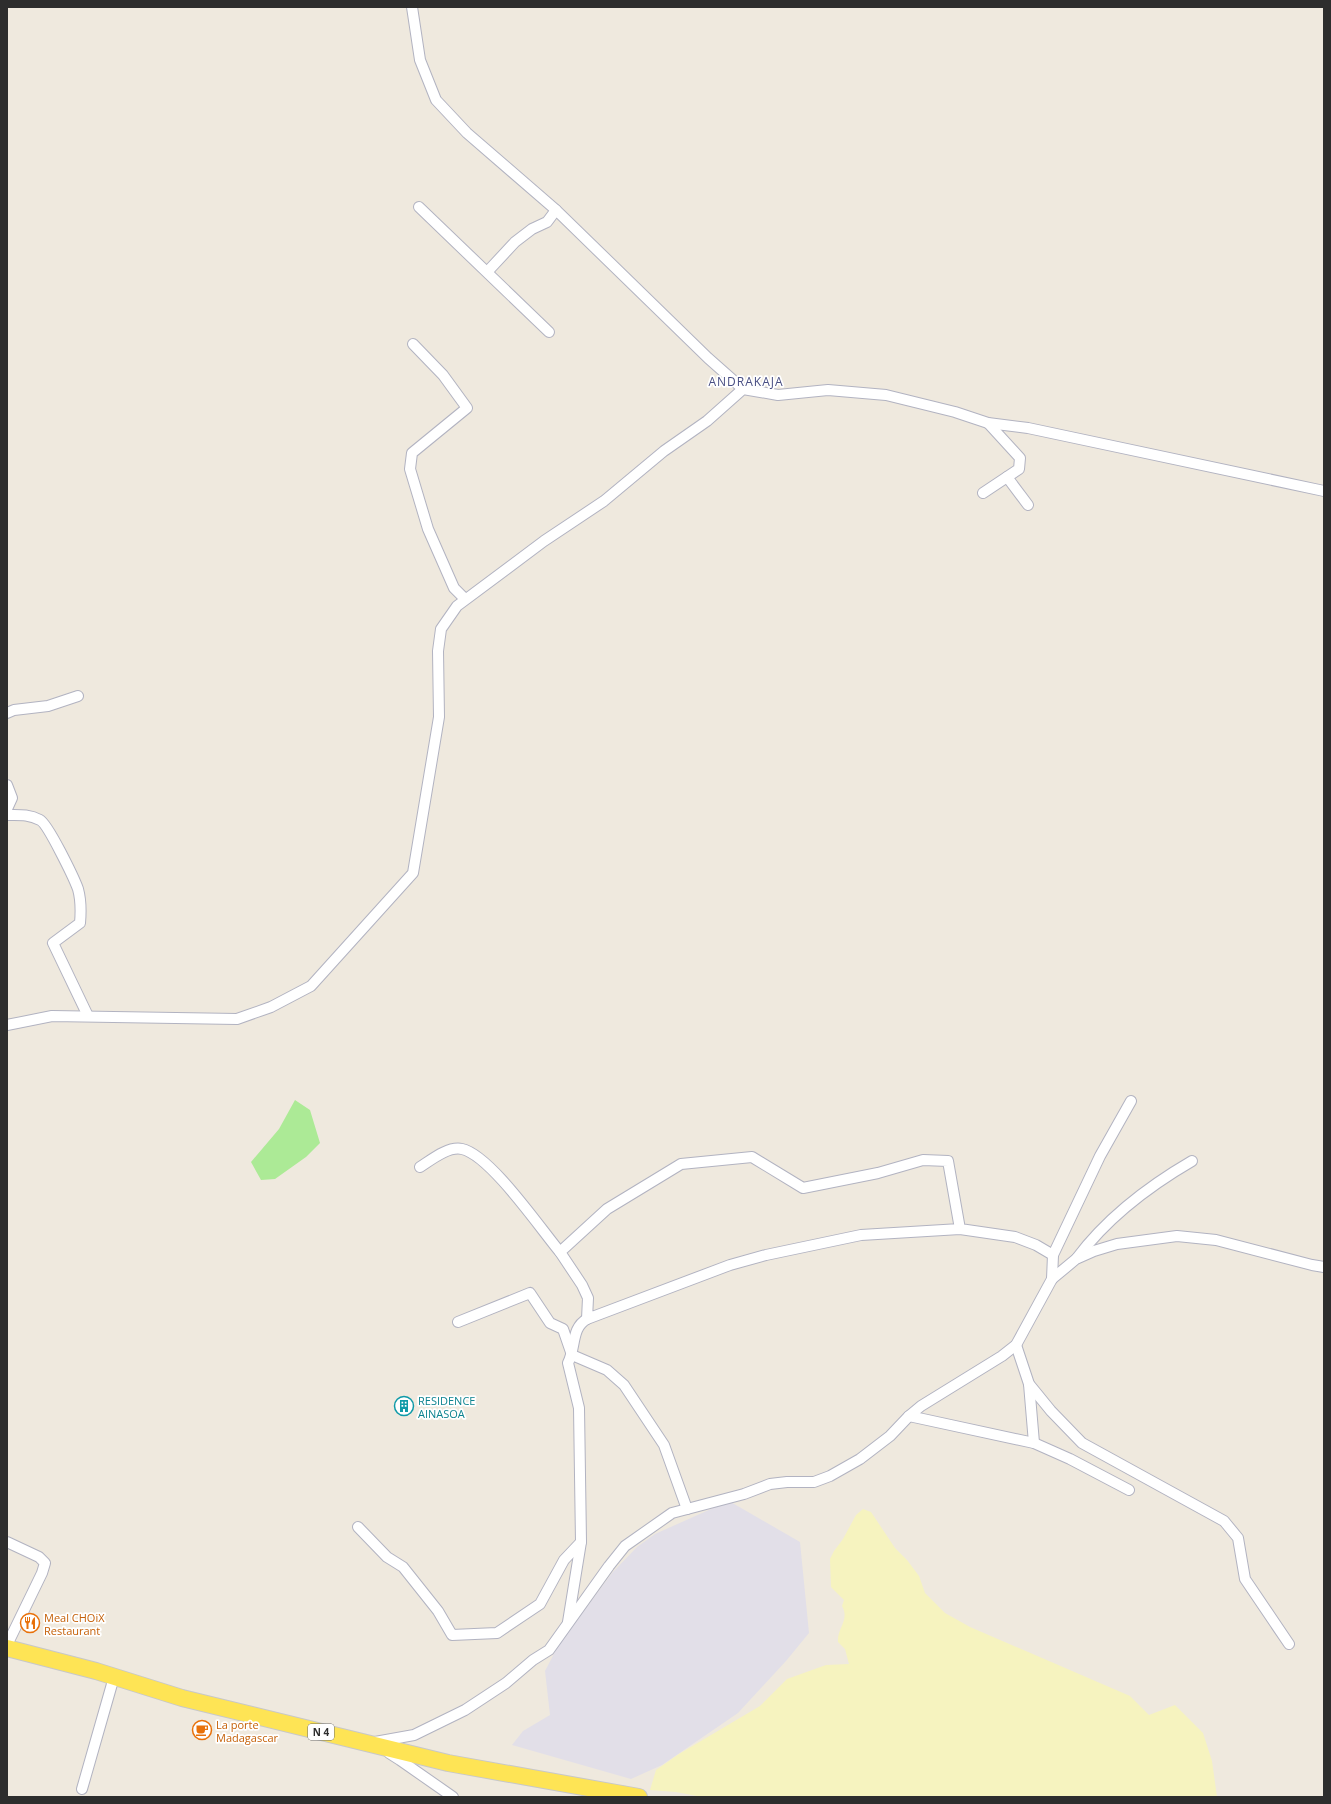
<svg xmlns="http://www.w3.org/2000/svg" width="1331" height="1804" font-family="'Open Sans',sans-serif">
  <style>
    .industrial { fill: #e2dfe8 }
    .green { fill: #acea96 }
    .sand { fill: #f6f3bf }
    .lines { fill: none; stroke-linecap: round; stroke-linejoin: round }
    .minor-casing { stroke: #b2b3c1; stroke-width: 12 }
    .primary-casing { stroke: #c8c8c8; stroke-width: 18 }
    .minor { stroke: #fff; stroke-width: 10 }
    .primary { stroke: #fee455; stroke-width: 16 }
    .labels { text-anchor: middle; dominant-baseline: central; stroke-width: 3.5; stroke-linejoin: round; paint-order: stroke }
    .shield { fill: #fff; stroke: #6c6c6c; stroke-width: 1 }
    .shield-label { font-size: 10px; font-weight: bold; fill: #2d2d2d }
    .culture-label { font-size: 11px; fill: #0d838f; stroke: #fff; text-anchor: start }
    .food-label { font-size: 11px; fill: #c56008; stroke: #fff; text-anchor: start }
    .neighbourhood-label { font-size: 12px; letter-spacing: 1px; fill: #484e83; stroke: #fff }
  </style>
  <rect width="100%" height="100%" fill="#efe9de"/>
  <polygon class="industrial" points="729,1501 800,1542 809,1633 786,1661 738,1713 662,1765 631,1779 512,1745 523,1731 550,1715 545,1671 558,1646 612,1573 637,1547 655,1534"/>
  <polygon class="green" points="295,1100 310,1110 320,1143 306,1157 275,1179 261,1180 251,1162 279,1129"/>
  <path class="sand" d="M863 1509 871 1512 895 1548 907 1560 919 1576 925 1593 945 1613 970 1627 1130 1696 1149 1715 1175 1705 1203 1733 1212 1761 1217 1797H702L676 1792 650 1790 656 1770 679 1754 760 1706 787 1679 826 1665 849 1664 845 1649 838 1642C837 1628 850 1620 842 1606L844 1600 831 1587 830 1559 834 1551 843 1539 856 1515Z"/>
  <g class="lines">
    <g class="minor-casing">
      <g id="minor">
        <polyline points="412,7 420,60 436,100 467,133 556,210 708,358 743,389"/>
        <polyline points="419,207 549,332"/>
        <polyline points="488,271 515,242 532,229 547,222 556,210"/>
        <polyline points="413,344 443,375 467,408 412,453 410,469 428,529 454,588 465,599"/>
        <polyline points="1007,477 1028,505"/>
        <polyline points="983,493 1019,469 1020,458 988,423"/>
        <polyline points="7,713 14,710 48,706 78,696"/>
        <polyline points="7,785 12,798 7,809"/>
        <path d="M7 815C19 815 29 814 40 820 48 824 74 878 78 889 81 900 81 912 80 923L53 943 88 1016"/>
        <polyline points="7,1025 52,1016 237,1019 271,1007 311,986 413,873 439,717 438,651 441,629 457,606 544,541 604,501 664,451 707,421 743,389 778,395 828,390 886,395 955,412 988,423 1028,428 1324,491"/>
        <path d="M420 1167C431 1160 448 1146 462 1149 490 1155 540 1228 560 1252"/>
        <polyline points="960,1229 948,1161 923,1160 878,1173 803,1188 752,1157 681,1164 607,1209 560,1252 582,1285 588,1298 587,1319 730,1265 766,1255 861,1235 960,1229 1015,1237 1036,1245 1053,1255"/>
        <path d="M1077 1258C1107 1218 1149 1186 1192 1161"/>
        <polyline points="1052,1279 1053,1255 1100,1156 1131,1101"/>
        <polyline points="458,1322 530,1293 550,1323 563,1329 572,1355 607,1370 624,1385 664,1445 687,1509"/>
        <polyline points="1016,1345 1029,1384 1051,1411 1082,1443 1224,1521 1238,1538 1245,1579 1289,1644"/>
        <polyline points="1029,1384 1034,1443"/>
        <polyline points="909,1416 1034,1443 1070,1459 1129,1490"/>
        <polyline points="358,1527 387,1557 403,1567 438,1611 452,1635 497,1633 540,1604 564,1560 581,1542"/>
        <polyline points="7,1542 39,1557 45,1563 42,1573 7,1645"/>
        <path d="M568 1622 581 1542 579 1408 568 1363C576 1347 571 1328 587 1319"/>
        <polyline points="375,1742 414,1735 465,1710 506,1683 533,1660 549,1650 609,1566 625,1546 672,1513 744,1494 770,1484 787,1482 814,1482 830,1476 860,1459 890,1436 909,1416 921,1406 1002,1356 1016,1345 1052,1279 1076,1259 1094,1251 1117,1244 1177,1236 1216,1240 1312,1265 1324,1267"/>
        <polyline points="389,1753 400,1760 453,1797"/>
        <polyline points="82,1789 114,1677"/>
      </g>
    </g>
    <g class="primary-casing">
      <polyline id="primary" points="7,1648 96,1671 182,1698 448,1763 639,1797"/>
    </g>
    <use href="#minor" class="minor"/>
    <use href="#primary" class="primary"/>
  </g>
  <defs>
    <g id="building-ring" transform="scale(1)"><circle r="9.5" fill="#fff" stroke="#0f9aa8" stroke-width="1.5"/><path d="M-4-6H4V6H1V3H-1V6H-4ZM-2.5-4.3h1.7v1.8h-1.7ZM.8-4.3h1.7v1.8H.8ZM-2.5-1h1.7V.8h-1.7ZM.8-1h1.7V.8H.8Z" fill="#0f9aa8"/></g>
    <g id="restaurant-ring" transform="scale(1)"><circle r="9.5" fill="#fff" stroke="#e8710a" stroke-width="1.5"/><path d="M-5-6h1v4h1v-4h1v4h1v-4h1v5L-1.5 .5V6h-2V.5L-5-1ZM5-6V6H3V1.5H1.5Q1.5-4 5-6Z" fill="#e8710a"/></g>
    <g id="cafe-ring" transform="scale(1)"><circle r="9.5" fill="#fff" stroke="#e8710a" stroke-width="1.5"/><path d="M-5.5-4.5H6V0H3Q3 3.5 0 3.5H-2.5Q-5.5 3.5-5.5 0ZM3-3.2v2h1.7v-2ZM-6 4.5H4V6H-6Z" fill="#e8710a"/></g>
  </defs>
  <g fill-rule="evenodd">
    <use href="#building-ring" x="404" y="1406"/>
    <use href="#restaurant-ring" x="30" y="1623"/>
    <use href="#cafe-ring" x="202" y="1730"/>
  </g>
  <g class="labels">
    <rect class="shield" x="308" y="1724" width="26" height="16" rx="3"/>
    <g class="shield-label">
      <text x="321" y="1732">N 4</text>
    </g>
    <g class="culture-label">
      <text x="418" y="1400">RESIDENCE<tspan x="418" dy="13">AINASOA</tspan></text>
    </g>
    <g class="food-label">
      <text x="44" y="1617">Meal CHOiX<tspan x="44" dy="13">Restaurant</tspan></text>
      <text x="216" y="1724">La porte<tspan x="216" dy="13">Madagascar</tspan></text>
    </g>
    <g class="neighbourhood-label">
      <text x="746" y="381">ANDRAKAJA</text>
    </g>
  </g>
  <rect width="1331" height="1804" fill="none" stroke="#2d2d2d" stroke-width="16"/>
</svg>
